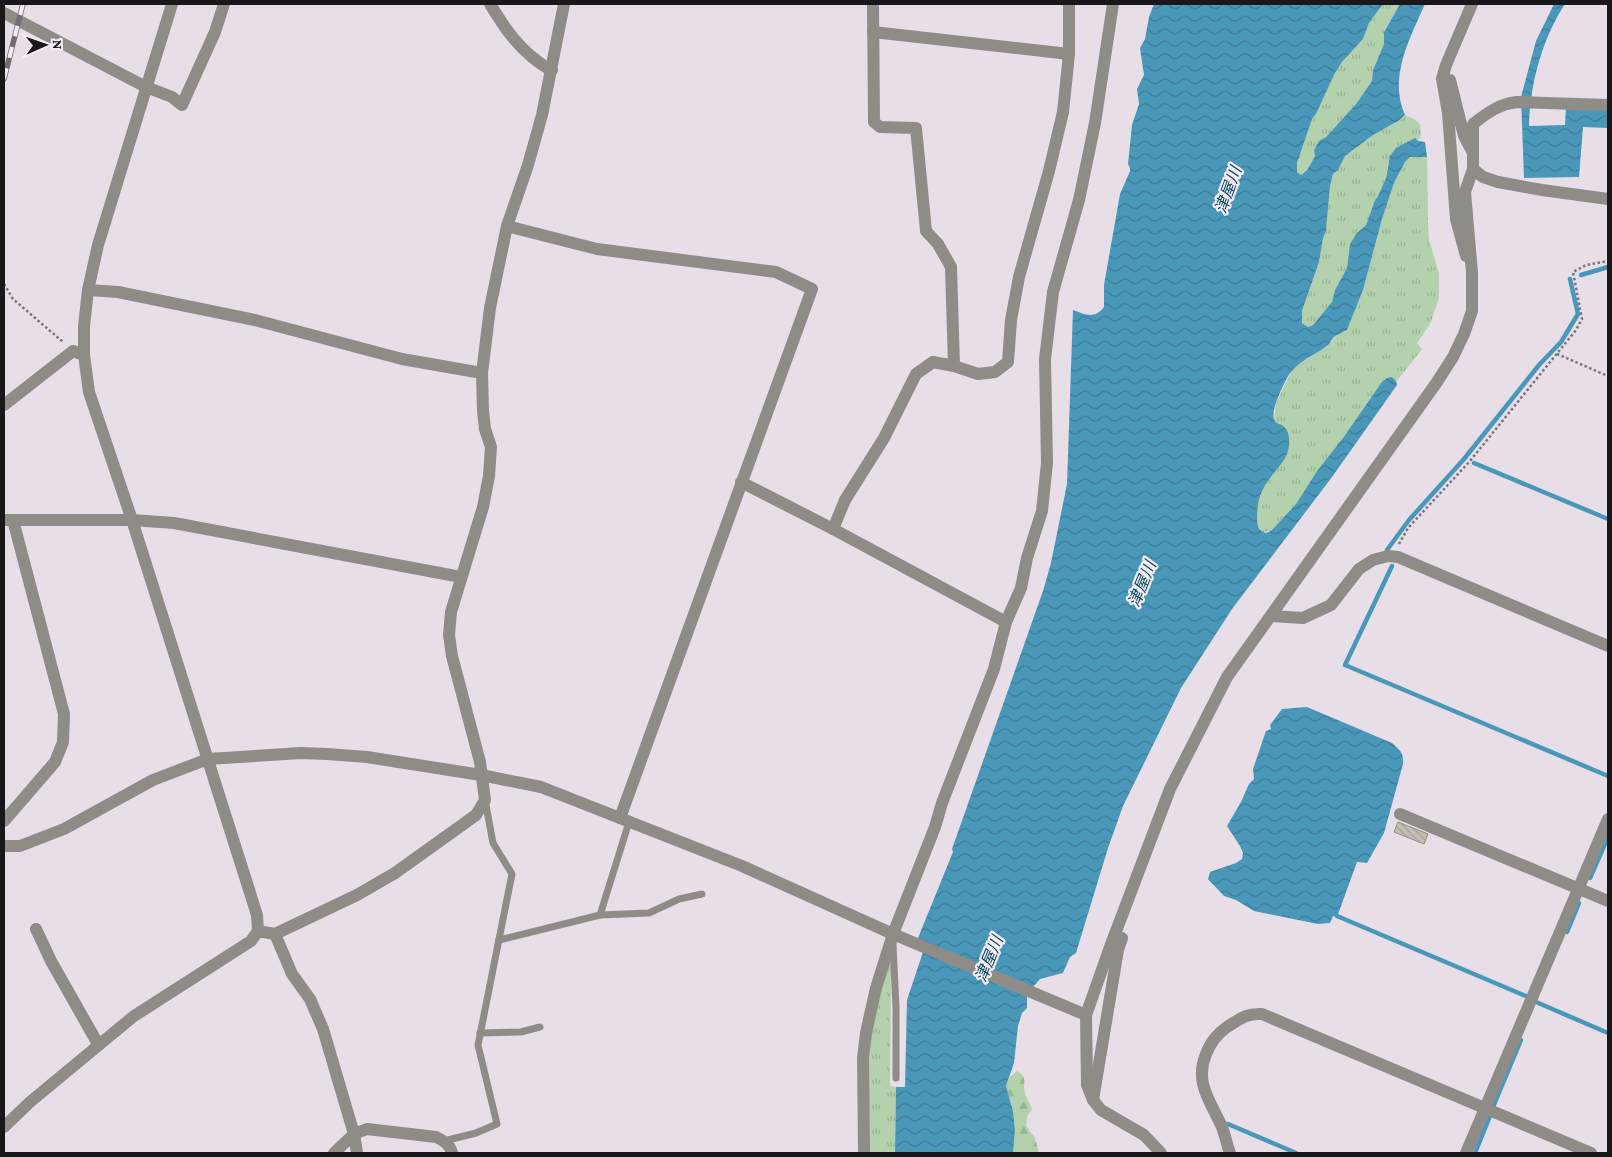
<svg xmlns="http://www.w3.org/2000/svg" width="1612" height="1157" font-family="'Crimson Pro','Noto Sans JP',serif">
  <style>
    .grass { fill: url(#grass-tufts) }
    .forest { fill: url(#forest-firs) }
    .water { fill: url(#water-waves) }
    .lines { fill: none; stroke-linecap: round; stroke-linejoin: round }
    .stream { stroke: #4a98b9; stroke-width: 4.5 }
    .building { fill: url(#building-back-hatch); stroke: #938d83 }
    .path { stroke: #797379; stroke-width: 2.5; stroke-dasharray: 2.5 2.5; stroke-linecap: butt }
    .lane { stroke: #8f8c88; stroke-width: 7 }
    .street { stroke: #8f8c88; stroke-width: 12 }
    .rail-casing { stroke: #736d73; stroke-width: 5.5 }
    .rail { stroke: #f5ecf4; stroke-width: 4; stroke-dasharray: 11; stroke-linecap: butt }
    .labels { text-anchor: middle; dominant-baseline: central; stroke-width: 4.5; stroke-linejoin: round; paint-order: stroke }
    .water-label { font-size: 16px; font-style: italic; fill: #01475e; stroke: #f5ecf4 }
  </style>
  <defs>
    <pattern id="grass-tufts" width="24" height="20" patternUnits="userSpaceOnUse" patternTransform="scale(1.25)"><rect width="24" height="20" fill="#b2d1ac"/><path d="M3 7l-1-3M5 7V3M7 7l1-3M15 17l-1-3M17 17v-4M19 17l1-3" fill="none" stroke="#98b393"/></pattern>
    <pattern id="forest-firs" width="22" height="20" patternUnits="userSpaceOnUse" patternTransform="scale(1.25)"><rect width="22" height="20" fill="#b2d1ac"/><path d="M5 1l3.5 6h-7zM16 11l3.5 6h-7z" fill="#98b393"/></pattern>
    <pattern id="water-waves" width="16" height="10" patternUnits="userSpaceOnUse" patternTransform="scale(1.25)"><rect width="16" height="10" fill="#4a98b9"/><path d="M0 5q4-4 8 0t8 0" fill="none" stroke="#3d7b96"/></pattern>
    <pattern id="building-back-hatch" width="6" height="6" patternUnits="userSpaceOnUse" patternTransform="scale(1.25)"><rect width="6" height="6" fill="#c4beb4"/><path d="M-1 5l2 2M0 0l6 6M5-1l2 2" fill="none" stroke="#a8a39a"/></pattern>
  </defs>
  <rect width="100%" height="100%" fill="#e7dee7"/>
  <g class="grass">
    <polygon points="1383,4 1400,4 1384,31 1384,44 1373,70 1372,81 1356,104 1326,137 1319,141 1314,150 1315,156 1307,169 1301,175 1297,172 1297,163 1312,118 1316,114 1335,73 1342,62 1363,39 1369,23"/>
    <polygon points="1405,115 1414,119 1420,124 1421,136 1418,141 1388,163 1386,178 1378,196 1375,200 1366,225 1356,234 1350,244 1347,268 1335,290 1332,302 1313,325 1308,327 1302,323 1302,311 1319,262 1323,238 1326,231 1330,186 1333,174 1338,170 1345,156 1373,135 1398,121"/>
    <polygon points="1410,157 1427,157 1428,222 1429,240 1439,273 1439,298 1430,324 1417,343 1422,349 1400,377 1396,381 1392,377 1381,383 1377,388 1343,438 1317,471 1296,504 1271,531 1263,532 1257,525 1257,503 1263,488 1272,474 1280,424 1276,423 1274,420 1276,403 1293,368 1328,346 1338,334 1347,330 1363,290 1382,219 1394,183 1405,162"/>
    <polygon points="888,963 891,965 890,1086 896,1087 895,1153 869,1153 869,1063 870,1037"/>
  </g>
  <path class="forest" d="M1017 1071C1029 1078 1022 1083 1025 1093 1026 1098 1030 1103 1032 1109L1027 1117 1026 1126 1035 1138 1039 1153H1013L1015 1130 1013 1111 1006 1086 1010 1077Z"/>
  <g class="water">
    <path d="M1154 4H1383L1369 23 1363 39 1342 62 1335 73 1316 114 1312 119 1297 163V172L1301 175 1307 170 1315 156 1314 150 1319 141 1326 137 1356 104 1372 81 1373 70 1384 44V32L1400 4H1425C1410 38 1388 78 1405 115L1398 121 1373 135 1345 156 1338 170 1333 174 1330 186 1326 231 1323 238 1319 262 1302 311V323L1308 327 1313 325 1332 302 1335 290 1347 268 1350 244 1356 234 1366 225 1375 200 1378 196 1386 178 1390 156 1396 148 1415 138 1418 141 1425 142 1427 157H1410L1405 162 1394 183 1382 219 1363 290 1347 330C1343 332 1338 334 1334 337 1331 340 1331 343 1327 346 1312 357 1295 362 1286 380 1282 388 1271 410 1274 419 1275 424 1279 423 1283 426 1291 431 1290 447 1287 454 1284 462 1278 467 1274 473 1261 489 1257 499 1257 519 1257 526 1259 531 1266 533L1271 531 1296 504 1317 471 1343 438 1381 383 1387 378 1392 377 1396 381 1397 385 1332 477 1232 609 1181 688 1123 806 1108 848 1076 953 1070 957 1063 973 1040 979 1027 994V1008L1022 1013 1018 1026 1014 1063 1006 1086 1013 1111 1015 1130 1013 1153H895L896 1087H905L907 1000 923 952 918 938 953 852 952 849 1043 591 1051 563 1067 484 1073 310C1086 315 1095 319 1104 307V285L1120 194 1130 171V168L1128 164 1132 125 1139 104 1137 89 1144 75 1140 48 1145 39 1149 17Z"/>
    <path d="M1554 4H1565C1542 39 1530 84 1529 126L1565 125 1566 107 1608 109V128L1583 127 1579 177 1524 178 1521 97 1536 41Z"/>
    <path d="M1307 707 1392 743C1400 750 1404 753 1403 764L1384 833 1367 863 1357 862 1337 917 1333 916 1330 923 1318 924 1254 911 1236 900 1224 896 1208 879 1210 872 1236 863 1242 859 1243 853 1240 846 1227 826 1241 802 1249 784 1254 779 1253 769 1266 731 1271 729 1270 725 1282 709Z"/>
  </g>
  <g class="lines">
    <g class="stream">
      <polyline points="1581,275 1608,267"/>
      <polyline points="1474,463 1608,519"/>
      <polyline points="1387,550 1409,520 1464,459 1539,365 1561,342 1578,314 1570,279"/>
      <polyline points="1392,566 1345,665 1608,776"/>
      <polyline points="1590,878 1608,837"/>
      <polyline points="1337,916 1528,997"/>
      <polyline points="1567,932 1579,903"/>
      <polyline points="1536,1002 1608,1033"/>
      <polyline points="1493,1107 1521,1040"/>
      <polyline points="1228,1124 1296,1153"/>
      <polyline points="1475,1153 1490,1116"/>
    </g>
  </g>
  <polygon class="building" points="1398,822 1428,834 1424,844 1394,832"/>
  <g class="lines">
    <g class="path">
      <polyline points="4,284 13,299 63,342"/>
      <polyline points="1557,354 1608,376"/>
      <polyline points="1399,544 1408,528 1470,461 1576,330 1582,319 1573,272 1586,265 1608,261"/>
    </g>
    <g class="lane">
      <polyline points="600,915 629,822"/>
      <polyline points="499,940 600,915 649,913 679,899 702,894"/>
      <polyline points="893,944 896,1008 896,1078"/>
      <polyline points="480,1033 521,1032 540,1027"/>
      <polyline points="444,1141 476,1133 497,1124 478,1045 512,874 493,843 485,800"/>
    </g>
    <g class="street">
      <path d="M490 4C503 25 513 41 532 57 539 62 544 67 552 70"/>
      <polyline points="873,4 874,122 880,127 916,128 926,231 938,244 951,267 954,366"/>
      <polyline points="4,13 146,87 172,97 182,105 215,32 224,4"/>
      <polyline points="873,32 1069,54"/>
      <polyline points="1450,80 1464,136 1472,151"/>
      <polyline points="1473,169 1483,177 1498,182 1542,190 1608,199"/>
      <polyline points="507,226 597,249 776,272 812,289 620,818"/>
      <polyline points="1466,256 1456,219 1448,113 1442,79 1446,65 1472,4"/>
      <polyline points="88,290 118,292 255,320 402,359 482,373"/>
      <polyline points="4,405 73,351 84,355"/>
      <polyline points="741,482 833,529 1006,622"/>
      <polyline points="4,520 132,520 174,523 461,577"/>
      <polyline points="833,529 845,500 884,438 916,374 933,362 954,366 978,374 995,372 1008,362 1011,320 1019,277 1049,171 1063,112 1069,54 1069,4"/>
      <polyline points="1271,616 1303,618 1331,605 1359,569 1373,560 1388,556 1398,557 1608,646"/>
      <polyline points="1400,814 1608,901"/>
      <polyline points="4,821 55,762 63,742 64,714 13,520"/>
      <polyline points="4,846 20,846 64,829 153,780 208,759 301,753 327,754 367,757 481,775 541,787 742,866 893,934 1086,1015"/>
      <polyline points="36,929 51,961 98,1044"/>
      <polyline points="258,931 275,934 357,895 395,873 476,815 485,800 480,762 452,656 449,635 451,612 483,507 489,476 491,447 485,429 483,411 482,373 490,308 507,226 528,165 542,115 564,4"/>
      <polyline points="275,934 292,974 310,999 323,1029 354,1134 357,1153"/>
      <polyline points="1093,1100 1118,950 1122,938"/>
      <polyline points="4,1127 30,1102 134,1016 251,941 258,931 257,915 132,520 89,392 84,355 84,326 88,290 98,245 172,4"/>
      <path d="M334 1153 354 1134 367 1129 436 1137C444 1141 450 1144 452 1153"/>
      <polyline points="864,1153 863,1058 866,1033 876,988 893,934 935,827 942,803 994,669 1006,622 1021,588 1027,558 1042,511 1047,463 1045,359 1053,292 1079,200 1095,123 1113,4"/>
      <path d="M1161 1153 1144 1135 1101 1110 1093 1100 1087 1085 1086 1015 1110 947 1170 789 1227 677 1437 382 1453 357 1464 334 1472 311V273L1465 192 1473 169V124C1487 113 1499 104 1517 102L1608 105"/>
      <path d="M1230 1153C1227 1145 1225 1135 1222 1127 1211 1102 1194 1083 1206 1054 1211 1042 1216 1035 1227 1027 1240 1019 1246 1013 1262 1014L1591 1153"/>
      <polyline points="1466,1153 1608,819"/>
    </g>
    <g class="rail-casing">
      <polyline id="rail" points="4,79 23,4"/>
    </g>
    <use href="#rail" class="rail"/>
  </g>
  <g class="labels">
    <g class="water-label">
      <text transform="translate(1228 190) rotate(-70)">津屋川</text>
      <text transform="translate(1142 584) rotate(-68)">津屋川</text>
      <text transform="translate(989 959) rotate(-68)">津屋川</text>
    </g>
  </g>
  <rect width="1612" height="1157" fill="none" stroke="#1a171a" stroke-width="10"/>
  <g transform="translate(45 45) rotate(88)" stroke="#f5ecf4" stroke-width="4" paint-order="stroke">
  <path d="M0-4L9 19L0 12L-9 19Z" fill="#1a171a"/>
  <text y="-8" font-size="14" font-weight="bold" text-anchor="middle" fill="#1a171a">N</text>
  </g>
</svg>
